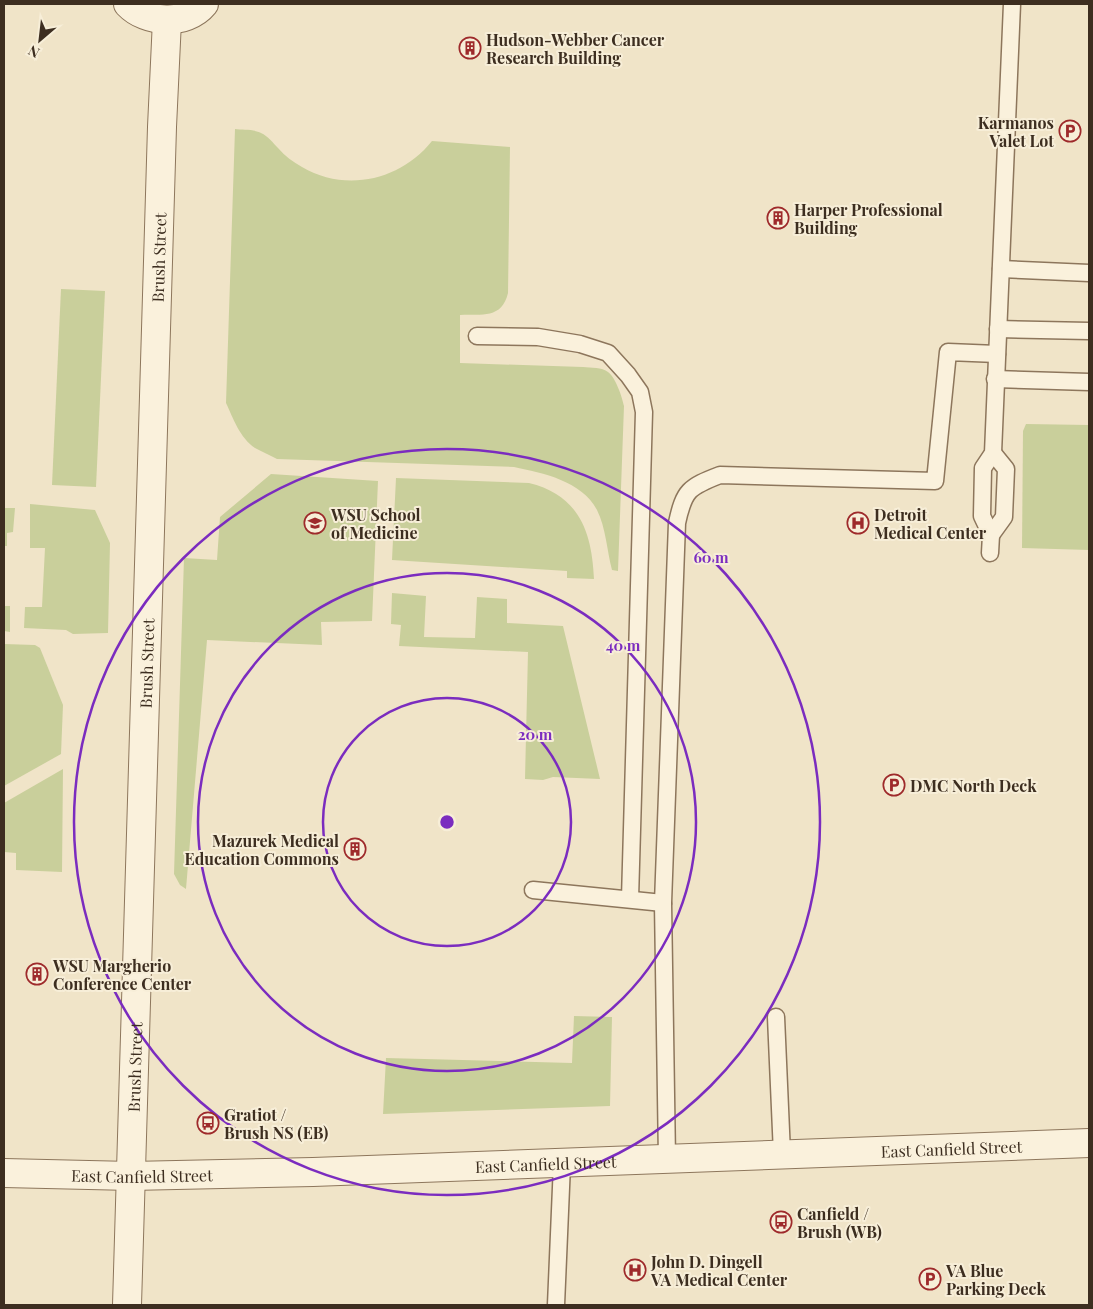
<svg xmlns="http://www.w3.org/2000/svg" width="1093" height="1309" font-family="'Playfair Display',serif">
  <style>
    .green { fill: #c9cf9b }
    .lines { fill: none; stroke-linecap: round; stroke-linejoin: round }
    .lane-casing { stroke: #8d765c; stroke-width: 19 }
    .street-casing { stroke: #8d765c; stroke-width: 30 }
    .lane { stroke: #faf1dc; stroke-width: 16 }
    .street { stroke: #faf1dc; stroke-width: 28 }
    .ring { fill: none; stroke: #7b2cbf; stroke-width: 2.5 }
    .labels { text-anchor: middle; dominant-baseline: central; stroke-width: 4; stroke-linejoin: round; paint-order: stroke }
    .poi-label { font-size: 16px; font-weight: bold; fill: #3d2e20; stroke: #f7eed8; text-anchor: start }
    .street-label { font-size: 16px; fill: #3d2e20; stroke: #f7eed8 }
    .centre { fill: #7b2cbf; stroke: #f7eed8; stroke-width: 2.5 }
    .ring-label { font-size: 15px; text-anchor: middle; font-weight: bold; fill: #7b2cbf; stroke: #f7eed8; stroke-width: 4; stroke-linejoin: round; paint-order: stroke }
  </style>
  <rect width="100%" height="100%" fill="#f0e4c8"/>
  <g class="green">
    <path d="M235 129C242 130 254 129 261 133 268 136 273 143 278 148 285 156 293 162 302 167 346 193 401 180 432 141L510 147 508 293C502 319 482 314 460 315V363L583 367C591 368 602 367 608 372 616 378 622 397 624 406L618 571 612 570C607 551 606 528 597 510 582 481 543 473 514 467L277 459C270 455 262 452 255 448 240 438 233 418 226 403Z"/>
    <polygon points="61,289 105,291 96,487 52,485"/>
    <polygon points="1026,424 1089,425 1089,550 1022,548 1023,431"/>
    <polygon points="271,474 378,481 372,621 321,622 322,645 207,640 186,889 180,885 174,874 184,558 217,560 220,517"/>
    <path d="M396 478 529 483C579 495 592 532 594 579L567 578V571L392 560Z"/>
    <polygon points="30,504 95,510 110,543 108,633 73,634 66,630 24,628 25,607 42,607 45,548 30,548"/>
    <polygon points="4,508 15,508 13,532 7,533 7,546 4,546"/>
    <polygon points="392,593 426,596 424,637 475,638 477,597 507,599 507,623 563,626 600,779 553,777 543,780 525,779 528,652 399,646 401,625 391,624"/>
    <polygon points="4,606 10,606 10,632 4,631"/>
    <polygon points="4,644 35,645 40,648 63,705 61,754 4,786"/>
    <polygon points="63,769 62,872 16,870 16,853 4,852 4,803"/>
    <polygon points="574,1016 612,1017 610,1106 383,1114 386,1058 572,1063"/>
  </g>
  <g class="lines">
    <g class="lane-casing">
      <g id="lane">
        <polyline points="1001,269 1089,273"/>
        <polyline points="998,329 1089,331"/>
        <polyline points="477,336 538,337 580,344 608,353 628,375 640,392 644,412 630,899"/>
        <polyline points="995,379 1089,382"/>
        <polyline points="991,535 1004,517 1006,469 993,453"/>
        <polyline points="990,553 991,535 982,516 983,468 993,453 1012,4"/>
        <polyline points="533,890 663,903"/>
        <polyline points="776,1017 782,1154"/>
        <path d="M667 1159 663 903 677 523C684 490 689 487 720 475L935 481 948 352 997 354"/>
        <polyline points="556,1305 562,1164"/>
      </g>
    </g>
    <g class="street-casing">
      <g id="street">
        <path d="M128 4C146 23 186 26 204 4"/>
        <path id="s1" d="M4 1173 131 1176 313 1172 1089 1143"/>
        <path id="s2" d="M127 1305 162 127 167 20"/>
      </g>
    </g>
    <use href="#lane" class="lane"/>
    <use href="#street" class="street"/>
  </g>
  <g class="ring">
    <circle cx="447" cy="822" r="124"/>
    <circle cx="447" cy="822" r="249"/>
    <circle cx="447" cy="822" r="373"/>
  </g>
  <defs>
    <g id="building-ring" transform="scale(1.125)"><circle r="9.5" fill="#f7eed8" stroke="#9e2a2b" stroke-width="1.5"/><path d="M-4-6H4V6H1V3H-1V6H-4ZM-2.5-4.3h1.7v1.8h-1.7ZM.8-4.3h1.7v1.8H.8ZM-2.5-1h1.7V.8h-1.7ZM.8-1h1.7V.8H.8Z" fill="#9e2a2b"/></g>
    <g id="parking-ring" transform="scale(1.125)"><circle r="9.5" fill="#f7eed8" stroke="#9e2a2b" stroke-width="1.5"/><path d="M-3.5-5.5H1a3.5 3.5 0 0 1 0 7H-1V5.5H-3.5ZM-1-3.4V-.6H.8a1.4 1.4 0 0 0 0-2.8Z" fill="#9e2a2b"/></g>
    <g id="university-ring" transform="scale(1.125)"><circle r="9.5" fill="#f7eed8" stroke="#9e2a2b" stroke-width="1.5"/><path d="M0-5L7-2L0 1L-7-2ZM-4 1L0 2.5L4 1V4Q0 6-4 4Z" fill="#9e2a2b"/></g>
    <g id="hospital-ring" transform="scale(1.125)"><circle r="9.5" fill="#f7eed8" stroke="#9e2a2b" stroke-width="1.5"/><path d="M-5-5h3v3.5h4V-5h3V5h-3V1.5h-4V5h-3Z" fill="#9e2a2b"/></g>
    <g id="bus-ring" transform="scale(1.125)"><circle r="9.5" fill="#f7eed8" stroke="#9e2a2b" stroke-width="1.5"/><path d="M-5-6H5V4H4V6H2V4H-2V6H-4V4H-5ZM-3.5-4V0h7V-4ZM-3.5 1.2v1.5H-2V1.2ZM2 1.2v1.5H3.5V1.2Z" fill="#9e2a2b"/></g>
  </defs>
  <g fill-rule="evenodd">
    <use href="#building-ring" x="470" y="48"/>
    <use href="#parking-ring" x="1070" y="131"/>
    <use href="#building-ring" x="778" y="218"/>
    <use href="#university-ring" x="315" y="523"/>
    <use href="#hospital-ring" x="858" y="523"/>
    <use href="#parking-ring" x="894" y="785"/>
    <use href="#building-ring" x="355" y="849"/>
    <use href="#building-ring" x="37" y="974"/>
    <use href="#bus-ring" x="208" y="1123"/>
    <use href="#bus-ring" x="781" y="1222"/>
    <use href="#hospital-ring" x="635" y="1270"/>
    <use href="#parking-ring" x="930" y="1279"/>
  </g>
  <g class="labels">
    <g class="poi-label">
      <text x="486" y="39">Hudson-Webber Cancer<tspan x="486" dy="18">Research Building</tspan></text>
      <text x="1054" y="122" text-anchor="end">Karmanos<tspan x="1054" dy="18">Valet Lot</tspan></text>
      <text x="794" y="209">Harper Professional<tspan x="794" dy="18">Building</tspan></text>
      <text x="331" y="514">WSU School<tspan x="331" dy="18">of Medicine</tspan></text>
      <text x="874" y="514">Detroit<tspan x="874" dy="18">Medical Center</tspan></text>
      <text x="910" y="785">DMC North Deck</text>
      <text x="339" y="840" text-anchor="end">Mazurek Medical<tspan x="339" dy="18">Education Commons</tspan></text>
      <text x="53" y="965">WSU Margherio<tspan x="53" dy="18">Conference Center</tspan></text>
      <text x="224" y="1114">Gratiot /<tspan x="224" dy="18">Brush NS (EB)</tspan></text>
      <text x="797" y="1213">Canfield /<tspan x="797" dy="18">Brush (WB)</tspan></text>
      <text x="651" y="1261">John D. Dingell<tspan x="651" dy="18">VA Medical Center</tspan></text>
      <text x="946" y="1270">VA Blue<tspan x="946" dy="18">Parking Deck</tspan></text>
    </g>
    <g class="street-label">
      <text stroke="none"><textPath href="#s2" startOffset="1048">Brush Street</textPath></text>
      <text stroke="none"><textPath href="#s2" startOffset="642">Brush Street</textPath></text>
      <text stroke="none"><textPath href="#s2" startOffset="238">Brush Street</textPath></text>
      <text stroke="none"><textPath href="#s1" startOffset="948">East Canfield Street</textPath></text>
      <text stroke="none"><textPath href="#s1" startOffset="542">East Canfield Street</textPath></text>
      <text stroke="none"><textPath href="#s1" startOffset="138">East Canfield Street</textPath></text>
    </g>
  </g>
  <circle cx="447" cy="822" r="8" class="centre"/>
  <g class="ring-label">
    <text x="711" y="563">60 m</text>
    <text x="623" y="651">40 m</text>
    <text x="535" y="740">20 m</text>
  </g>
  <rect width="1093" height="1309" fill="none" stroke="#3d2e20" stroke-width="10"/>
  <g transform="translate(40 40) rotate(208)" stroke="#f7eed8" stroke-width="4" paint-order="stroke">
  <path d="M0-4L9 19L0 12L-9 19Z" fill="#3d2e20"/>
  <text y="-8" font-size="14" font-weight="bold" text-anchor="middle" fill="#3d2e20">N</text>
  </g>
</svg>
